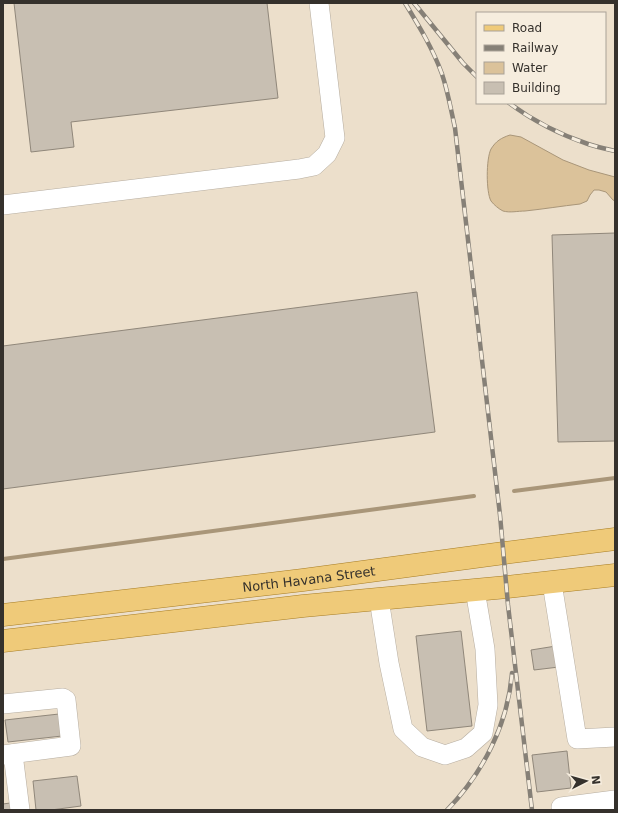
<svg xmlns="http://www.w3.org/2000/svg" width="618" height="813" font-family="'DejaVu Sans',sans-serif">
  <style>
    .built { fill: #ecdfcb; fill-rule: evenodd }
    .water { fill: #dbc29a; stroke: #a99679 }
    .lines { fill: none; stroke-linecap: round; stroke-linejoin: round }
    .stream { stroke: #a99679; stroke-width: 4 }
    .building { fill: #c8bfb2; stroke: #90877a }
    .minor-casing { stroke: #b6ada0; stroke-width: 20 }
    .major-casing { stroke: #a77d24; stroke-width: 23 }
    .minor { stroke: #fff; stroke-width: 19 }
    .major { stroke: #efca79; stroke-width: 22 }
    .rail-casing { stroke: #868077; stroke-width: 4.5 }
    .rail { stroke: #f6edde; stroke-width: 3; stroke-dasharray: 9; stroke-linecap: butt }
    .labels { text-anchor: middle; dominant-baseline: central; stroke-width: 3; stroke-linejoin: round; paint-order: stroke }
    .street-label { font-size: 13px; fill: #35312c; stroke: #f6edde }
  </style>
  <rect width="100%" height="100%" fill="#f6edde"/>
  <path class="built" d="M3 3H615V810H3ZM477 13H605V103H477Z"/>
  <path class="water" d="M510 135 521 137 563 160 589 170 615 177V201L613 200 606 192 599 190H594L590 195 587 201 580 204C562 206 544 209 525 211 518 211 510 213 503 211 499 209 494 205 491 201 486 192 486 159 491 149 496 141 501 138 510 135Z"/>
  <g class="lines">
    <g class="stream">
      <polyline points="514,491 615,478"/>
      <polyline points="3,559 474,496"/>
    </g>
  </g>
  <g class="building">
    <polygon points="14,3 267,3 278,98 71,122 74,147 31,152"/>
    <polygon points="615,233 615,441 558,442 552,235"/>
    <polygon points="417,292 435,432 3,489 3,346"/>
    <polygon points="461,631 472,726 427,731 416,636"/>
    <polygon points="556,646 559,667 534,670 531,650"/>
    <polygon points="59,714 62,736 8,742 5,720"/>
    <polygon points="567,751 571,788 537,792 532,755"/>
    <polygon points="77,776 81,806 51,810 36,810 33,781"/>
    <polygon points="17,802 18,810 3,810 3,804"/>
  </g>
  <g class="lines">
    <g class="minor-casing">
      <g id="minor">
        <polyline points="3,205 299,169 314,166 327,154 335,138 319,3"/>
        <polyline points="552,583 577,739 615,737"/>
        <polyline points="379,599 389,663 403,729 422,747 445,755 466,748 483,733 488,705 485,649 475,590"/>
        <polyline points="3,704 63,698 66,700 71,746 3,755"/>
        <polyline points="13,754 20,810"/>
        <polyline points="561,807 615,800"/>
      </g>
    </g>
    <g class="major-casing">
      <g id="major">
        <path id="s1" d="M3 615 303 580 504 553 615 539"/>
        <polyline points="3,641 303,606 507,587 615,575"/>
      </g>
    </g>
    <use href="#minor" class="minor"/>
    <use href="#major" class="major"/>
    <g class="rail-casing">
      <g id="rail">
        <path d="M405 3C419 26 433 49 442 74 448 92 451 110 455 128L500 515 508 605 532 810"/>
        <polyline points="414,3 463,63 477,77"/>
        <path d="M509 103C532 120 561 135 588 144 597 147 606 149 615 151"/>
        <path d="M447 810C483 773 508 724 512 673"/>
      </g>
    </g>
    <use href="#rail" class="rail"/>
  </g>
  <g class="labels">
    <g class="street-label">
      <text stroke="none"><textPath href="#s1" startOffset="308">North Havana Street</textPath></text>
    </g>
  </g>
  <rect width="618" height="813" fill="none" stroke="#35312c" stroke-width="8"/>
  <rect x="476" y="12" width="130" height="92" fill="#f6edde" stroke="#a9a297"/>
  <rect x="484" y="25" width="20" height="6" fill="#efca79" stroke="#a9a297"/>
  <text x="512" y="32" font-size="12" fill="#35312c">Road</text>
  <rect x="484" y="45" width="20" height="6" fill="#868077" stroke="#a9a297"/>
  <text x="512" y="52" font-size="12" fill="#35312c">Railway</text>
  <rect x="484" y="62" width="20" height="12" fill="#dbc29a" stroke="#a9a297"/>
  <text x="512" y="72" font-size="12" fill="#35312c">Water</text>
  <rect x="484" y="82" width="20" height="12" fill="#c8bfb2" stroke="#a9a297"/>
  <text x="512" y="92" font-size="12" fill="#35312c">Building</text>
  <g transform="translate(586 781) rotate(84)" stroke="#f6edde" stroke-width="3" paint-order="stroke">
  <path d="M0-3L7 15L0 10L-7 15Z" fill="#35312c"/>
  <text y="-6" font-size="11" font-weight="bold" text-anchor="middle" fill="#35312c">N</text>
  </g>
</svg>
